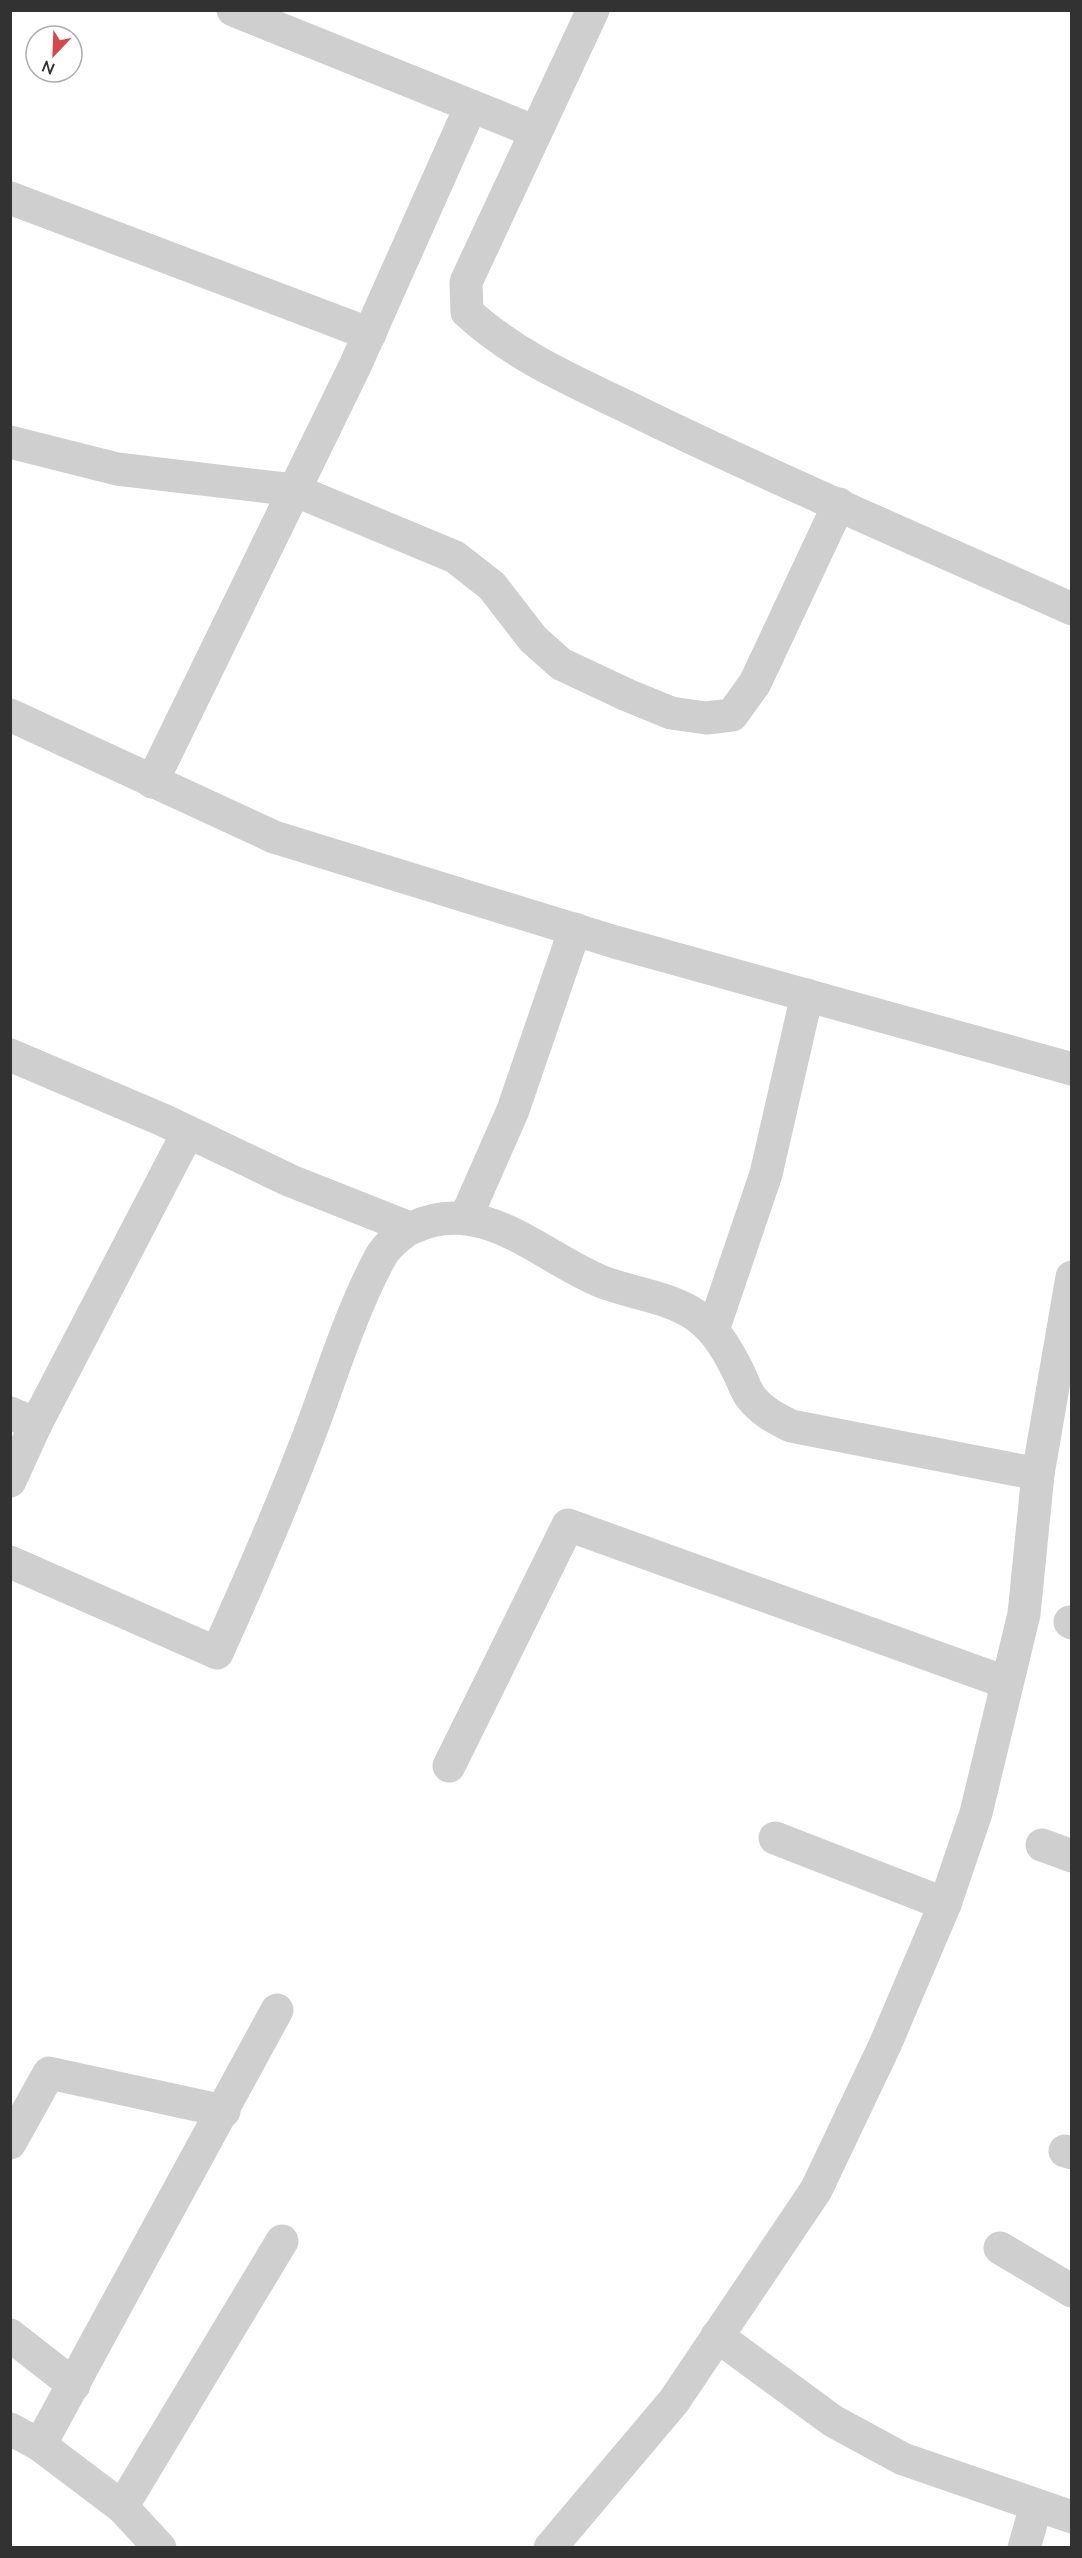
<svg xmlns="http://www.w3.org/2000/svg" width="1082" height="2558" font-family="Mulish,sans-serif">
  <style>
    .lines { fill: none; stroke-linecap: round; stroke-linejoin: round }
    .minor { stroke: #cfcfcf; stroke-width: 33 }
  </style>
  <rect width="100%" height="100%" fill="#fff"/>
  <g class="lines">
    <g class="minor">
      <polyline points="233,10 536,132"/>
      <path d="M593 10 466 282 467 312C520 361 588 387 652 419 790 486 932 546 1072 609"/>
      <polyline points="10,198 370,334"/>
      <polyline points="10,442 117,469 294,490 455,557 492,586 533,639 561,664 627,695 671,713 706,718 732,715 755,683 839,504"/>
      <polyline points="10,715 274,837 615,942 1072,1069"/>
      <polyline points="152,782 355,366 471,106"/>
      <polyline points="10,1055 163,1120 291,1181 410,1228"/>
      <polyline points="466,1217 513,1110 575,929"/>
      <polyline points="713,1330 766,1174 807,995"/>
      <polyline points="10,1413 36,1424"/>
      <polyline points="10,1481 36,1424 188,1132"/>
      <path d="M10 1562 217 1653C249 1582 280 1511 308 1438 331 1378 350 1313 381 1256 386 1247 402 1232 412 1228 482 1194 540 1256 600 1281 630 1293 660 1295 689 1311 713 1325 726 1347 738 1371 742 1379 745 1389 750 1396 761 1411 775 1418 791 1426L1038 1474"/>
      <polyline points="1070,1622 1072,1623"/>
      <polyline points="449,1766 568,1525 1005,1682"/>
      <polyline points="775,1838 945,1904"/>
      <polyline points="1042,1845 1072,1856"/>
      <polyline points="10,2143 49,2073 224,2111"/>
      <polyline points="1065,2151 1072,2153"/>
      <polyline points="1000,2248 1072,2291"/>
      <polyline points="10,2335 74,2385"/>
      <polyline points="717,2336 833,2421 903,2459 1072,2517"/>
      <polyline points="10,2429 40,2445 122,2507 160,2548"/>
      <polyline points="40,2445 277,2010"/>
      <polyline points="122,2507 282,2241"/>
      <polyline points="550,2548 674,2401 816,2190 885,2045 945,1904 976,1813 1024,1614 1038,1474 1072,1277"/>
      <polyline points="1024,2548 1036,2506"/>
    </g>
  </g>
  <rect width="1082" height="2558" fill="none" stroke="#323232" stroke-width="24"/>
  <g transform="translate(54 54) rotate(203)"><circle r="28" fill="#ffffff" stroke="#adadad" stroke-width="1.5"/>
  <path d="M0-4.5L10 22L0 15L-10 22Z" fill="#d44a4c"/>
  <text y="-9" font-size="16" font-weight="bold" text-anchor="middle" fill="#323232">N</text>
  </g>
</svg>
